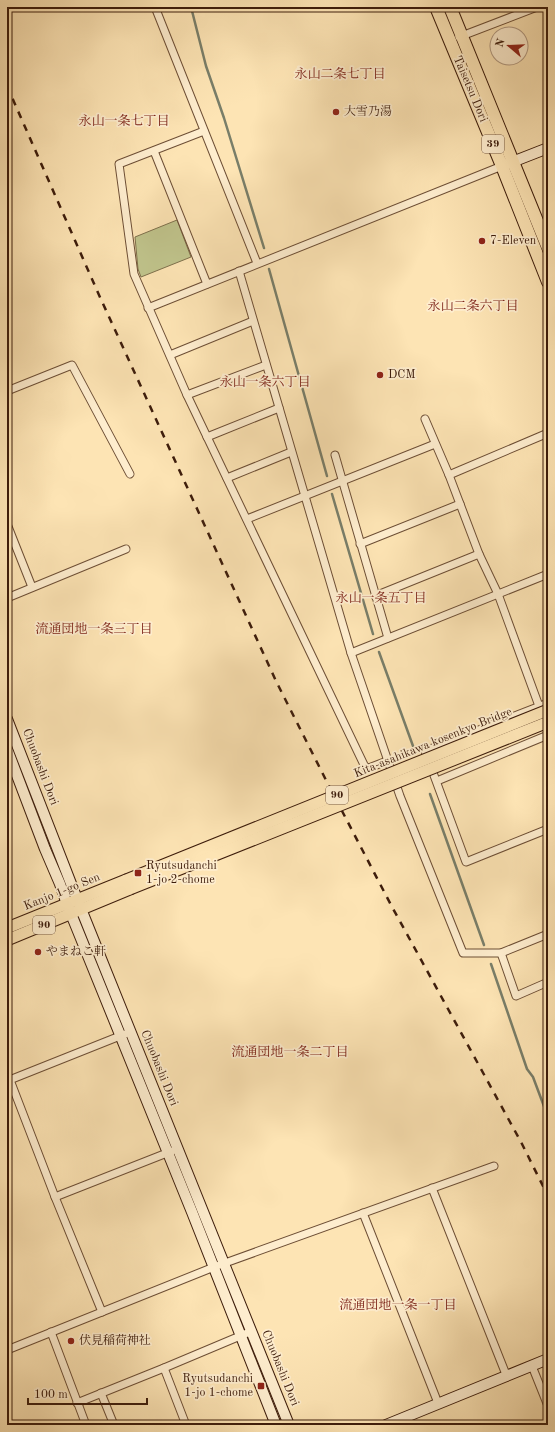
<svg xmlns="http://www.w3.org/2000/svg" width="555" height="1432" font-family="'Old Standard TT','Noto Serif JP',serif">
  <style>
    .green { fill: #c0c48c; stroke: #7e704c }
    .lines { fill: none; stroke-linecap: round; stroke-linejoin: round }
    .stream { stroke: #797e69; stroke-width: 2.5 }
    .street-casing { stroke: #6d4e35; stroke-width: 9 }
    .secondary-casing { stroke: #3d1c0b; stroke-width: 12 }
    .primary-casing { stroke: #3d1c0b; stroke-width: 13 }
    .highway-casing { stroke: #3d1c0b; stroke-width: 14 }
    .street { stroke: #feedce; stroke-width: 7 }
    .secondary { stroke: #feedce; stroke-width: 10 }
    .primary { stroke: #fde4b4; stroke-width: 11 }
    .highway { stroke: #fde4b4; stroke-width: 12 }
    .rail { stroke: #3d1c0b; stroke-width: 2.5; stroke-dasharray: 7 7; stroke-linecap: butt }
    .primary-bridge-casing { stroke: #3d1c0b; stroke-width: 13; stroke-linecap: butt }
    .primary-bridge { stroke: #fde4b4; stroke-width: 11 }
    .poi-dot { fill: #8f2418; stroke: #feedce; stroke-width: 1.5 }
    .labels { text-anchor: middle; dominant-baseline: central; stroke-width: 3.5; stroke-linejoin: round; paint-order: stroke }
    .shield { fill: #feedce; stroke: #775b46; stroke-width: 1 }
    .shield-label { font-size: 11px; font-weight: bold; fill: #3d1c0b }
    .street-label { font-size: 12px; fill: #3d1c0b; stroke: #feedce }
    .poi-label { font-size: 12px; fill: #3d1c0b; stroke: #feedce; text-anchor: start }
    .neighbourhood-label { font-size: 13px; fill: #7a1f14; stroke: #feedce }
  </style>
  <rect width="100%" height="100%" fill="#fde4b4"/>
  <filter id="stains"><feTurbulence type="fractalNoise" baseFrequency=".005" numOctaves="4"/><feColorMatrix values="0 0 0 0 .2 0 0 0 0 .09 0 0 0 0 .02 0 0 0 .5 -.17"/></filter>
  <radialGradient id="worn" r=".72"><stop offset=".6" stop-color="#630" stop-opacity="0"/><stop offset="1" stop-color="#630" stop-opacity=".3"/></radialGradient>
  <polygon class="green" points="177,220 191,257 141,277 138,269 135,237"/>
  <g class="lines">
    <g class="stream">
      <polyline points="191,7 206,66 224,118 264,248"/>
      <polyline points="269,269 327,476"/>
      <polyline points="332,494 373,634"/>
      <polyline points="379,652 413,746"/>
      <polyline points="430,794 484,945"/>
      <polyline points="491,964 527,1069 533,1077 548,1117"/>
    </g>
    <g class="street-casing">
      <g id="street">
        <polyline points="155,7 257,263"/>
        <polyline points="459,37 537,7"/>
        <polyline points="204,131 119,164 134,274 187,395 366,769 387,761"/>
        <polyline points="154,151 207,284"/>
        <polyline points="239,271 351,653 400,796 463,953 501,953 548,934"/>
        <polyline points="148,308 502,166"/>
        <polyline points="170,355 253,321"/>
        <polyline points="7,391 72,365 130,474"/>
        <polyline points="187,395 266,365"/>
        <polyline points="425,419 449,475 479,554 498,594 539,706"/>
        <polyline points="207,437 279,408"/>
        <polyline points="335,455 388,638"/>
        <polyline points="449,475 548,433"/>
        <polyline points="227,478 291,452"/>
        <polyline points="247,519 435,444"/>
        <polyline points="7,524 32,587"/>
        <polyline points="360,544 460,504"/>
        <polyline points="375,596 479,554"/>
        <polyline points="7,598 126,549"/>
        <polyline points="351,653 548,574"/>
        <polyline points="548,703 425,751 466,862 548,829"/>
        <polyline points="437,781 548,735"/>
        <polyline points="501,953 516,996 548,982"/>
        <polyline points="10,1080 55,1197 102,1312"/>
        <polyline points="7,1081 125,1034"/>
        <polyline points="432,1188 507,1377"/>
        <polyline points="55,1197 172,1151"/>
        <polyline points="363,1213 438,1403"/>
        <polyline points="51,1332 86,1425"/>
        <polyline points="7,1350 214,1267 494,1166"/>
        <polyline points="532,1366 548,1406"/>
        <polyline points="164,1368 186,1425"/>
        <polyline points="101,1393 114,1425"/>
        <polyline points="77,1403 164,1368 252,1331"/>
      </g>
    </g>
    <g class="secondary-casing">
      <g id="secondary">
        <polyline points="507,164 548,148"/>
        <polyline points="7,719 77,899 289,1425"/>
        <polyline points="7,749 45,849 60,884 67,904 192,1212 276,1425"/>
        <polyline points="386,1425 548,1359"/>
      </g>
    </g>
    <g class="primary-casing">
      <g id="primary">
        <polyline points="7,928 126,880"/>
        <polyline points="7,940 130,889"/>
      </g>
    </g>
    <g class="highway-casing">
      <g id="highway">
        <polyline points="436,7 502,166 548,282"/>
        <polyline points="450,7 548,248"/>
      </g>
    </g>
    <use href="#street" class="street"/>
    <use href="#secondary" class="secondary"/>
    <use href="#primary" class="primary"/>
    <use href="#highway" class="highway"/>
    <polyline class="rail" points="7,86 99,295 276,681 329,786 391,905 521,1142 548,1196"/>
    <g class="primary-bridge-casing">
      <g id="primary-bridge">
        <polyline points="126,880 548,710"/>
        <polyline points="130,889 548,722"/>
      </g>
    </g>
    <use href="#primary-bridge" class="primary-bridge"/>
  </g>
  <g class="poi-dot">
    <circle cx="336" cy="112" r="4"/>
    <circle cx="482" cy="241" r="4"/>
    <circle cx="380" cy="375" r="4"/>
    <rect x="134" y="869" width="8" height="8" rx="2"/>
    <circle cx="38" cy="952" r="4"/>
    <circle cx="71" cy="1341" r="4"/>
    <rect x="257" y="1382" width="8" height="8" rx="2"/>
  </g>
  <g class="labels">
    <g class="shield">
      <rect x="482" y="135" width="22" height="18" rx="3"/>
      <rect x="326" y="786" width="22" height="18" rx="3"/>
      <rect x="33" y="916" width="22" height="18" rx="3"/>
    </g>
    <g class="shield-label">
      <text x="493" y="144">39</text>
      <text x="337" y="795">90</text>
      <text x="44" y="925">90</text>
    </g>
    <g class="street-label">
      <text transform="translate(470 89) rotate(67)">Taisetsu Dori</text>
      <text transform="translate(433 743) rotate(-22)">Kita-asahikawa kosenkyo Bridge</text>
      <text transform="translate(40 767) rotate(69)">Chuobashi Dori</text>
      <text transform="translate(62 892) rotate(-22)">Kanjo 1-go Sen</text>
      <text transform="translate(159 1068) rotate(68)">Chuobashi Dori</text>
      <text transform="translate(280 1368) rotate(68)">Chuobashi Dori</text>
    </g>
    <g class="poi-label">
      <text x="344" y="112">大雪乃湯</text>
      <text x="490" y="241">7-Eleven</text>
      <text x="388" y="375">DCM</text>
      <text x="146" y="866">Ryutsudanchi<tspan x="146" dy="14">1-jo 2-chome</tspan></text>
      <text x="46" y="952">やまねこ軒</text>
      <text x="79" y="1341">伏見稲荷神社</text>
      <text x="253" y="1379" text-anchor="end">Ryutsudanchi<tspan x="253" dy="14">1-jo 1-chome</tspan></text>
    </g>
    <g class="neighbourhood-label">
      <text x="340" y="74">永山二条七丁目</text>
      <text x="124" y="121">永山一条七丁目</text>
      <text x="473" y="306">永山二条六丁目</text>
      <text x="265" y="382">永山一条六丁目</text>
      <text x="381" y="598">永山一条五丁目</text>
      <text x="94" y="629">流通団地一条三丁目</text>
      <text x="290" y="1052">流通団地一条二丁目</text>
      <text x="398" y="1305">流通団地一条一丁目</text>
    </g>
  </g>
  <rect width="555" height="1432" fill="none" stroke="#fde4b4" stroke-width="24"/>
  <rect x="8" y="8" width="539" height="1416" fill="none" stroke="#3d1c0b" stroke-width="2"/>
  <rect x="12" y="12" width="531" height="1408" fill="none" stroke="#3d1c0b"/>
  <g transform="translate(509 46) rotate(289)"><circle r="19" fill="#feedce" stroke="#b19980"/>
  <path d="M0-3L7 15L0 10L-7 15Z" fill="#8f2418"/>
  <text y="-6" font-size="11" font-weight="bold" text-anchor="middle" fill="#3d1c0b">N</text>
  </g>
  <path d="M28 1398v6h119v-6" fill="none" stroke="#3d1c0b" stroke-width="2"/>
  <text x="34" y="1398" font-size="12" fill="#3d1c0b" stroke="#feedce" stroke-width="3" paint-order="stroke">100 m</text>
  <rect width="100%" height="100%" filter="url(#stains)"/>
  <rect width="100%" height="100%" fill="url(#worn)"/>
</svg>
